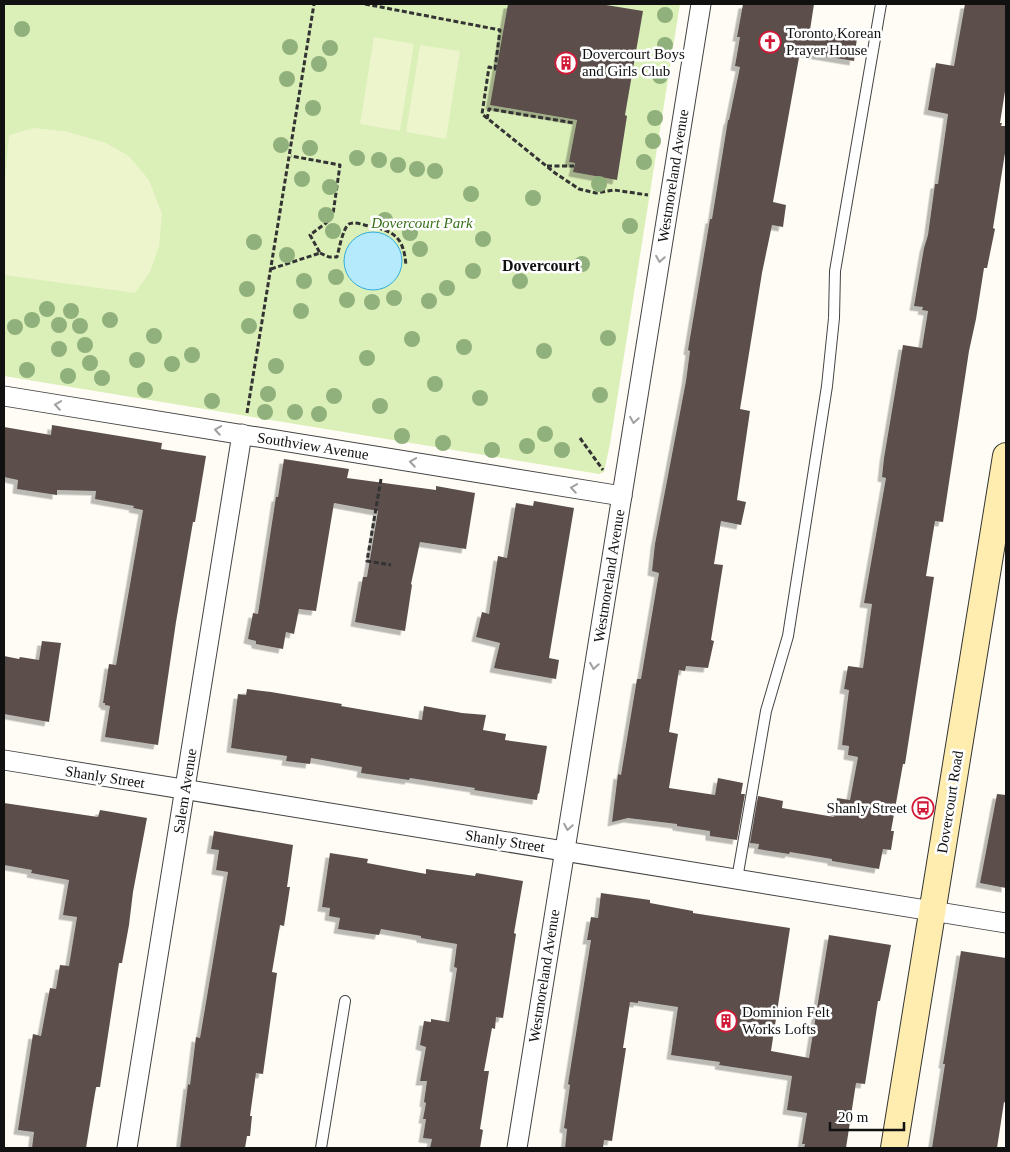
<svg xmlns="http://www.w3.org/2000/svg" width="1010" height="1152" font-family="'Times New Roman',serif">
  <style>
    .green { fill: #dbefb9 }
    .pitch { fill: #ecf5cc }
    .water { fill: #b4eafc; stroke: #33acdb }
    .building { fill: #5b504c; filter: url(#shadow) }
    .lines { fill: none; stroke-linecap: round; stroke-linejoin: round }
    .lane-casing { stroke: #444; stroke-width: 12 }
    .street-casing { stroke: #444; stroke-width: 21 }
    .secondary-casing { stroke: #333; stroke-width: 28 }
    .path { stroke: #333; stroke-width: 3; stroke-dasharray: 5 2.5; stroke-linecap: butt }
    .lane { stroke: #fff; stroke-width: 10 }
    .street { stroke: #fff; stroke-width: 19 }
    .secondary { stroke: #ffedb0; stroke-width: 26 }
    .tree { fill: #90b07c }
    .oneway { stroke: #a0a0a0 }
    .labels { text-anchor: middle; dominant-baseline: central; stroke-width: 5; stroke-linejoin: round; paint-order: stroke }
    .poi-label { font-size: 15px; fill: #111; stroke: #fff; text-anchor: start }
    .street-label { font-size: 15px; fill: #111; stroke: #fff }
    .park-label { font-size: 15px; font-style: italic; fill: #367119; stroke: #fff }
    .neighbourhood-label { font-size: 16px; font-weight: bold; fill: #111; stroke: #fff }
  </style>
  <defs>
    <filter id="shadow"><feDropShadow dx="-4.5" dy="4.5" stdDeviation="0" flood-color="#0004"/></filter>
  </defs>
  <rect width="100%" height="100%" fill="#fffcf5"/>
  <polygon class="green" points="4,4 680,4 610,444 604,472 599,474 4,376"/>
  <g class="pitch">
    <polygon points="374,37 414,44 400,131 360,124"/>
    <polygon points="420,45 460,51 446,139 406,132"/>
    <polygon points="33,128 65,131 106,143 129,156 149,180 162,214 159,247 150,272 135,293 4,275 4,189 9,135"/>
  </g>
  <circle class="water" cx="373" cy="261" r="29"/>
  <g class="building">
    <polygon points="508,4 600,4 643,11 625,115 627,116 617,180 573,172 575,163 569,162 577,120 490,105"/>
    <polygon points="743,4 814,4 810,30 857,38 854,61 800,52 773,202 786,205 783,227 772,225 762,273 740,409 750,411 737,500 746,502 741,525 721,521 714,564 723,565 711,640 714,641 708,668 686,666 685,671 679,670 669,732 678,734 669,788 715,795 718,778 743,783 741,794 745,794 737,840 710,836 710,831 677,826 677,824 628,818 612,822 618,774 621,775 637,679 641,679 659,573 652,571 655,544 686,381 690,351 688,350 710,219 712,219 728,120 729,120 740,67 735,66 740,37 737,37"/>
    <polygon points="965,4 1006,4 1006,85 1000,123 1002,123 1001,126 1006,126 1006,147 993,228 995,229 987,268 984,268 976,319 969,351 943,522 935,521 926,576 934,577 905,764 903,764 891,831 894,831 891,850 883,849 879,869 832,861 832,859 790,852 789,854 758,849 759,844 750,843 758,796 783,801 782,808 834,817 837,798 850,800 858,757 848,755 849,746 842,745 849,690 844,689 848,666 863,668 872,604 864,603 886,478 882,477 884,458 903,345 922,348 928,311 922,310 923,307 914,306 924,248 928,235 935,184 938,184 948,114 928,110 936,63 954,66"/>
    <polygon points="52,425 162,443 161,449 206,456 195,522 193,522 176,622 158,745 105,737 110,706 105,705 105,703 103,703 109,664 116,665 143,510 133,508 134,506 95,499 96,491 57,490 57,495 17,489 18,480 4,477 4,427 51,435"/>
    <polygon points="284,459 349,469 347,478 436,490 436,486 475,493 466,549 420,542 411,584 412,585 405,631 355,622 363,577 367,577 378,511 334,503 316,611 299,609 294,634 286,632 283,649 256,644 256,641 248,639 253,613 258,614 276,497 278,497"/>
    <polygon points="534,501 574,508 549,658 559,660 556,679 494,668 500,643 476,637 482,612 489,614 498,556 507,558 516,503 533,506"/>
    <polygon points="42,641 61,643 49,722 4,714 4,656 19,659 20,657 39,660"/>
    <polygon points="247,689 271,692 342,704 341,706 422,720 424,706 462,713 486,715 483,730 506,734 505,740 547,746 539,794 538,793 537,800 474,790 475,788 410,778 409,780 361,773 362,767 311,758 310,764 286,761 287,756 231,748 238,694 246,695"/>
    <polygon points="997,794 1006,795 1006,888 980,883"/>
    <polygon points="4,803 98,817 100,810 147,818 133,892 129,925 122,963 119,963 100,1087 96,1087 86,1148 32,1148 34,1132 18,1130 33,1034 41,1036 50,988 56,989 60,965 69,966 77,917 63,915 69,880 31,873 32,870 4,865"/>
    <polygon points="214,831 293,845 287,887 290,887 284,926 280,925 272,972 277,973 263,1074 256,1073 250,1116 252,1116 250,1136 247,1136 245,1148 180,1148 188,1084 190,1085 196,1037 200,1038 228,872 216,870 219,850 211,849"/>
    <polygon points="330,853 368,859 367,863 426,874 426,869 475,876 476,873 523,881 514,933 516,934 503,1018 496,1017 495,1029 492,1028 484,1071 489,1071 480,1129 483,1130 480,1148 430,1148 432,1139 423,1138 426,1119 423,1119 426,1103 424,1102 427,1081 420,1081 426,1047 420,1045 424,1021 431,1022 431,1019 449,1022 457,968 454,967 457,944 421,938 421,936 381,929 379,935 338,929 340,918 329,916 330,908 322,907"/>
    <polygon points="601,893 650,900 650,903 693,911 693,913 790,928 771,1051 809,1058 829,935 891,945 880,1001 878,1001 865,1084 856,1083 846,1148 804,1148 805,1144 802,1144 807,1113 787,1110 792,1076 719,1065 720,1062 671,1055 678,1007 638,1001 638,1003 630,1002 623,1048 626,1048 612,1141 604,1140 603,1148 565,1148 567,1129 564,1128 570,1085 568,1084 591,940 587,940 591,917 598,918"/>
    <polygon points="961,951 1006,958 1006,1103 1004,1102 997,1148 932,1148 945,1064 943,1064"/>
  </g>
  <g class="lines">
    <g class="lane-casing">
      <g id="lane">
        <polyline points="737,879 766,711 788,636 827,386 834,318 835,271 881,4"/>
        <polyline points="321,1148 345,1001"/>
      </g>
    </g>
    <g class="street-casing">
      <g id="street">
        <polyline points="4,396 622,496"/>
        <polyline points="4,760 1006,923"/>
        <polyline points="127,1148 242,434"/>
        <polyline points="517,1148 701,4"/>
      </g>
    </g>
    <g class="secondary-casing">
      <polyline id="secondary" points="894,1148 1006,456"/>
    </g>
    <g class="path">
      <polyline points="365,4 500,30 495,69 489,67 482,114 555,173 579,189 596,193 614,190 648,195"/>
      <polyline points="487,119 489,109 574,123"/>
      <polyline points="547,166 574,166"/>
      <path d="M320 253 329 257H337C339 249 343 228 349 224 355 221 363 225 369 226 395 231 404 238 406 266"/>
      <polyline points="271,269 320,253 310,235 326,223 333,214 340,165 291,156"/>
      <polyline points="247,413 314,4"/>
      <polyline points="580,438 603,470"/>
      <polyline points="381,479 367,561 391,565"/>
    </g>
    <use href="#lane" class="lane"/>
    <use href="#street" class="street"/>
    <use href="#secondary" class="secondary"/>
  </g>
  <g class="tree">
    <circle cx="665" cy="15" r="8"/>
    <circle cx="22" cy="29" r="8"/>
    <circle cx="665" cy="45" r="8"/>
    <circle cx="290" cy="47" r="8"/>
    <circle cx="330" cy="48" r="8"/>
    <circle cx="319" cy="64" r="8"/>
    <circle cx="660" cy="76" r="8"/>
    <circle cx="287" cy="79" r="8"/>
    <circle cx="313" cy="108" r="8"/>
    <circle cx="655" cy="118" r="8"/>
    <circle cx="653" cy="141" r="8"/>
    <circle cx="281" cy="145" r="8"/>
    <circle cx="310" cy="148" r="8"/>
    <circle cx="357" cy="158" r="8"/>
    <circle cx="379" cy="160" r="8"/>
    <circle cx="644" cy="162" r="8"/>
    <circle cx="398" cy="165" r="8"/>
    <circle cx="417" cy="169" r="8"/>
    <circle cx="435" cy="171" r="8"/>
    <circle cx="302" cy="179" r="8"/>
    <circle cx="599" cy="184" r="8"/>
    <circle cx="330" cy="187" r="8"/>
    <circle cx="471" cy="194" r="8"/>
    <circle cx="533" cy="198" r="8"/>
    <circle cx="326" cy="215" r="8"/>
    <circle cx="385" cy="220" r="8"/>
    <circle cx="630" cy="226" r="8"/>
    <circle cx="333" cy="231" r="8"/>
    <circle cx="410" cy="233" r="8"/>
    <circle cx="483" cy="239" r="8"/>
    <circle cx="254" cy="242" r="8"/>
    <circle cx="420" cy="249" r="8"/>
    <circle cx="287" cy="255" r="8"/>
    <circle cx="582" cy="264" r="8"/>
    <circle cx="473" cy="271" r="8"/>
    <circle cx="336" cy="277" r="8"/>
    <circle cx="304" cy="281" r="8"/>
    <circle cx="520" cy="281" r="8"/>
    <circle cx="447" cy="288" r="8"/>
    <circle cx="247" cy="289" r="8"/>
    <circle cx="394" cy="298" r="8"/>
    <circle cx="347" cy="300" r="8"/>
    <circle cx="429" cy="301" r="8"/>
    <circle cx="372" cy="302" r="8"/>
    <circle cx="47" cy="309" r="8"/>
    <circle cx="71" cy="311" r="8"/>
    <circle cx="301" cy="311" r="8"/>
    <circle cx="32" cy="320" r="8"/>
    <circle cx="110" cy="320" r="8"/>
    <circle cx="59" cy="325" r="8"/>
    <circle cx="80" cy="326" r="8"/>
    <circle cx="249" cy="326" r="8"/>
    <circle cx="15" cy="327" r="8"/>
    <circle cx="154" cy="336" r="8"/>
    <circle cx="608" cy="338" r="8"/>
    <circle cx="412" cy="339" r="8"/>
    <circle cx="85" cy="345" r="8"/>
    <circle cx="464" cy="347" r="8"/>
    <circle cx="59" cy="349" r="8"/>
    <circle cx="544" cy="351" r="8"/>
    <circle cx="192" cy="355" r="8"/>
    <circle cx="367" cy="358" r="8"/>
    <circle cx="137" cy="360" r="8"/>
    <circle cx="90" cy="363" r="8"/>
    <circle cx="172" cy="364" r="8"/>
    <circle cx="276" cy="366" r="8"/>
    <circle cx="27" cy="370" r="8"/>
    <circle cx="68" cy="376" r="8"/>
    <circle cx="102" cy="378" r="8"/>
    <circle cx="435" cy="384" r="8"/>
    <circle cx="145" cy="390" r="8"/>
    <circle cx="268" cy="394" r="8"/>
    <circle cx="600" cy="395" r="8"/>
    <circle cx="334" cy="396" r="8"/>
    <circle cx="480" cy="398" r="8"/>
    <circle cx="212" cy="401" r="8"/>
    <circle cx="380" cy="406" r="8"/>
    <circle cx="265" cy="412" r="8"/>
    <circle cx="295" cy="412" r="8"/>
    <circle cx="319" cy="414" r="8"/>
    <circle cx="545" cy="434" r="8"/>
    <circle cx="402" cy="436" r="8"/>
    <circle cx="443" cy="443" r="8"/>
    <circle cx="527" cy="446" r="8"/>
    <circle cx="492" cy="450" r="8"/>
    <circle cx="562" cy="450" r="8"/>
  </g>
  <defs><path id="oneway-chevron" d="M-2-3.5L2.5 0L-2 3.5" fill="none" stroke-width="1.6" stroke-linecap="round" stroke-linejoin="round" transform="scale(1.25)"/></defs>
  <g class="oneway">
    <use href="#oneway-chevron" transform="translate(660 259) rotate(99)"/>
    <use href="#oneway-chevron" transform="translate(58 405) rotate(-171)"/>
    <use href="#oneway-chevron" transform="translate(634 420) rotate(99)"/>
    <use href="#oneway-chevron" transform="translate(218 430) rotate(-171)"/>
    <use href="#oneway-chevron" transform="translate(413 462) rotate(-171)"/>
    <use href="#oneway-chevron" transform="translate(574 488) rotate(-171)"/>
    <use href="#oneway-chevron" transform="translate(594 666) rotate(99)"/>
    <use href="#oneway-chevron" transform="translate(568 827) rotate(99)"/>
  </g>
  <defs>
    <g id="church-ring" transform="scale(1.125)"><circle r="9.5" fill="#fff" stroke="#d11937" stroke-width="1.5"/><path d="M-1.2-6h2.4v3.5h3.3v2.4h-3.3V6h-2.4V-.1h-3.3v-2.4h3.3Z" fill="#d11937"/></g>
    <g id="building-ring" transform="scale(1.125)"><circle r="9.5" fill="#fff" stroke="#d11937" stroke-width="1.5"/><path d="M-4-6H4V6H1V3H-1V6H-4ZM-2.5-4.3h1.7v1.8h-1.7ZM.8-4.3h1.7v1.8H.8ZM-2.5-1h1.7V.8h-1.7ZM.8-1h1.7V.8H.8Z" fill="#d11937"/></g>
    <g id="bus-ring" transform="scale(1.125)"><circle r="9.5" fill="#fff" stroke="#d11937" stroke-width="1.5"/><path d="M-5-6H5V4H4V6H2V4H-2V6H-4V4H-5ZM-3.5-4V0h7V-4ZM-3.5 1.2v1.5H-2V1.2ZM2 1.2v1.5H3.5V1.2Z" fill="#d11937"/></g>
  </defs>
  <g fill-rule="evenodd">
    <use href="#church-ring" x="770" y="42"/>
    <use href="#building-ring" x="566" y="63"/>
    <use href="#bus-ring" x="923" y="808"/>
    <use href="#building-ring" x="726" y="1021"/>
  </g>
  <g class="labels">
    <g class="poi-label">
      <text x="786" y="33">Toronto Korean<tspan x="786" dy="17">Prayer House</tspan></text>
      <text x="582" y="54">Dovercourt Boys<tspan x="582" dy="17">and Girls Club</tspan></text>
      <text x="907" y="808" text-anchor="end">Shanly Street</text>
      <text x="742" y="1012">Dominion Felt<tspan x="742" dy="17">Works Lofts</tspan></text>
    </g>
    <g class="street-label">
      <text transform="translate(673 176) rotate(-81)">Westmoreland Avenue</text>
      <text transform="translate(313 446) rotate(9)">Southview Avenue</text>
      <text transform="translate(609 576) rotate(-81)">Westmoreland Avenue</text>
      <text transform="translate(105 777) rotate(9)">Shanly Street</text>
      <text transform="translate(185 791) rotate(-81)">Salem Avenue</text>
      <text transform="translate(950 802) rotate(-81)">Dovercourt Road</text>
      <text transform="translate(505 841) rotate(9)">Shanly Street</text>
      <text transform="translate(544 976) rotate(-81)">Westmoreland Avenue</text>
    </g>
    <g class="park-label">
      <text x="422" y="223">Dovercourt Park</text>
    </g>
    <g class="neighbourhood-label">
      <text x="541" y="265">Dovercourt</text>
    </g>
  </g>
  <rect width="1010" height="1152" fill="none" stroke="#111111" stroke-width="10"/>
  <path d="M830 1122v8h74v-8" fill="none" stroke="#111111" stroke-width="2.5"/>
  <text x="838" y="1122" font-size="15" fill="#111111" stroke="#ffffff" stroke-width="4" paint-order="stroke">20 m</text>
</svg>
